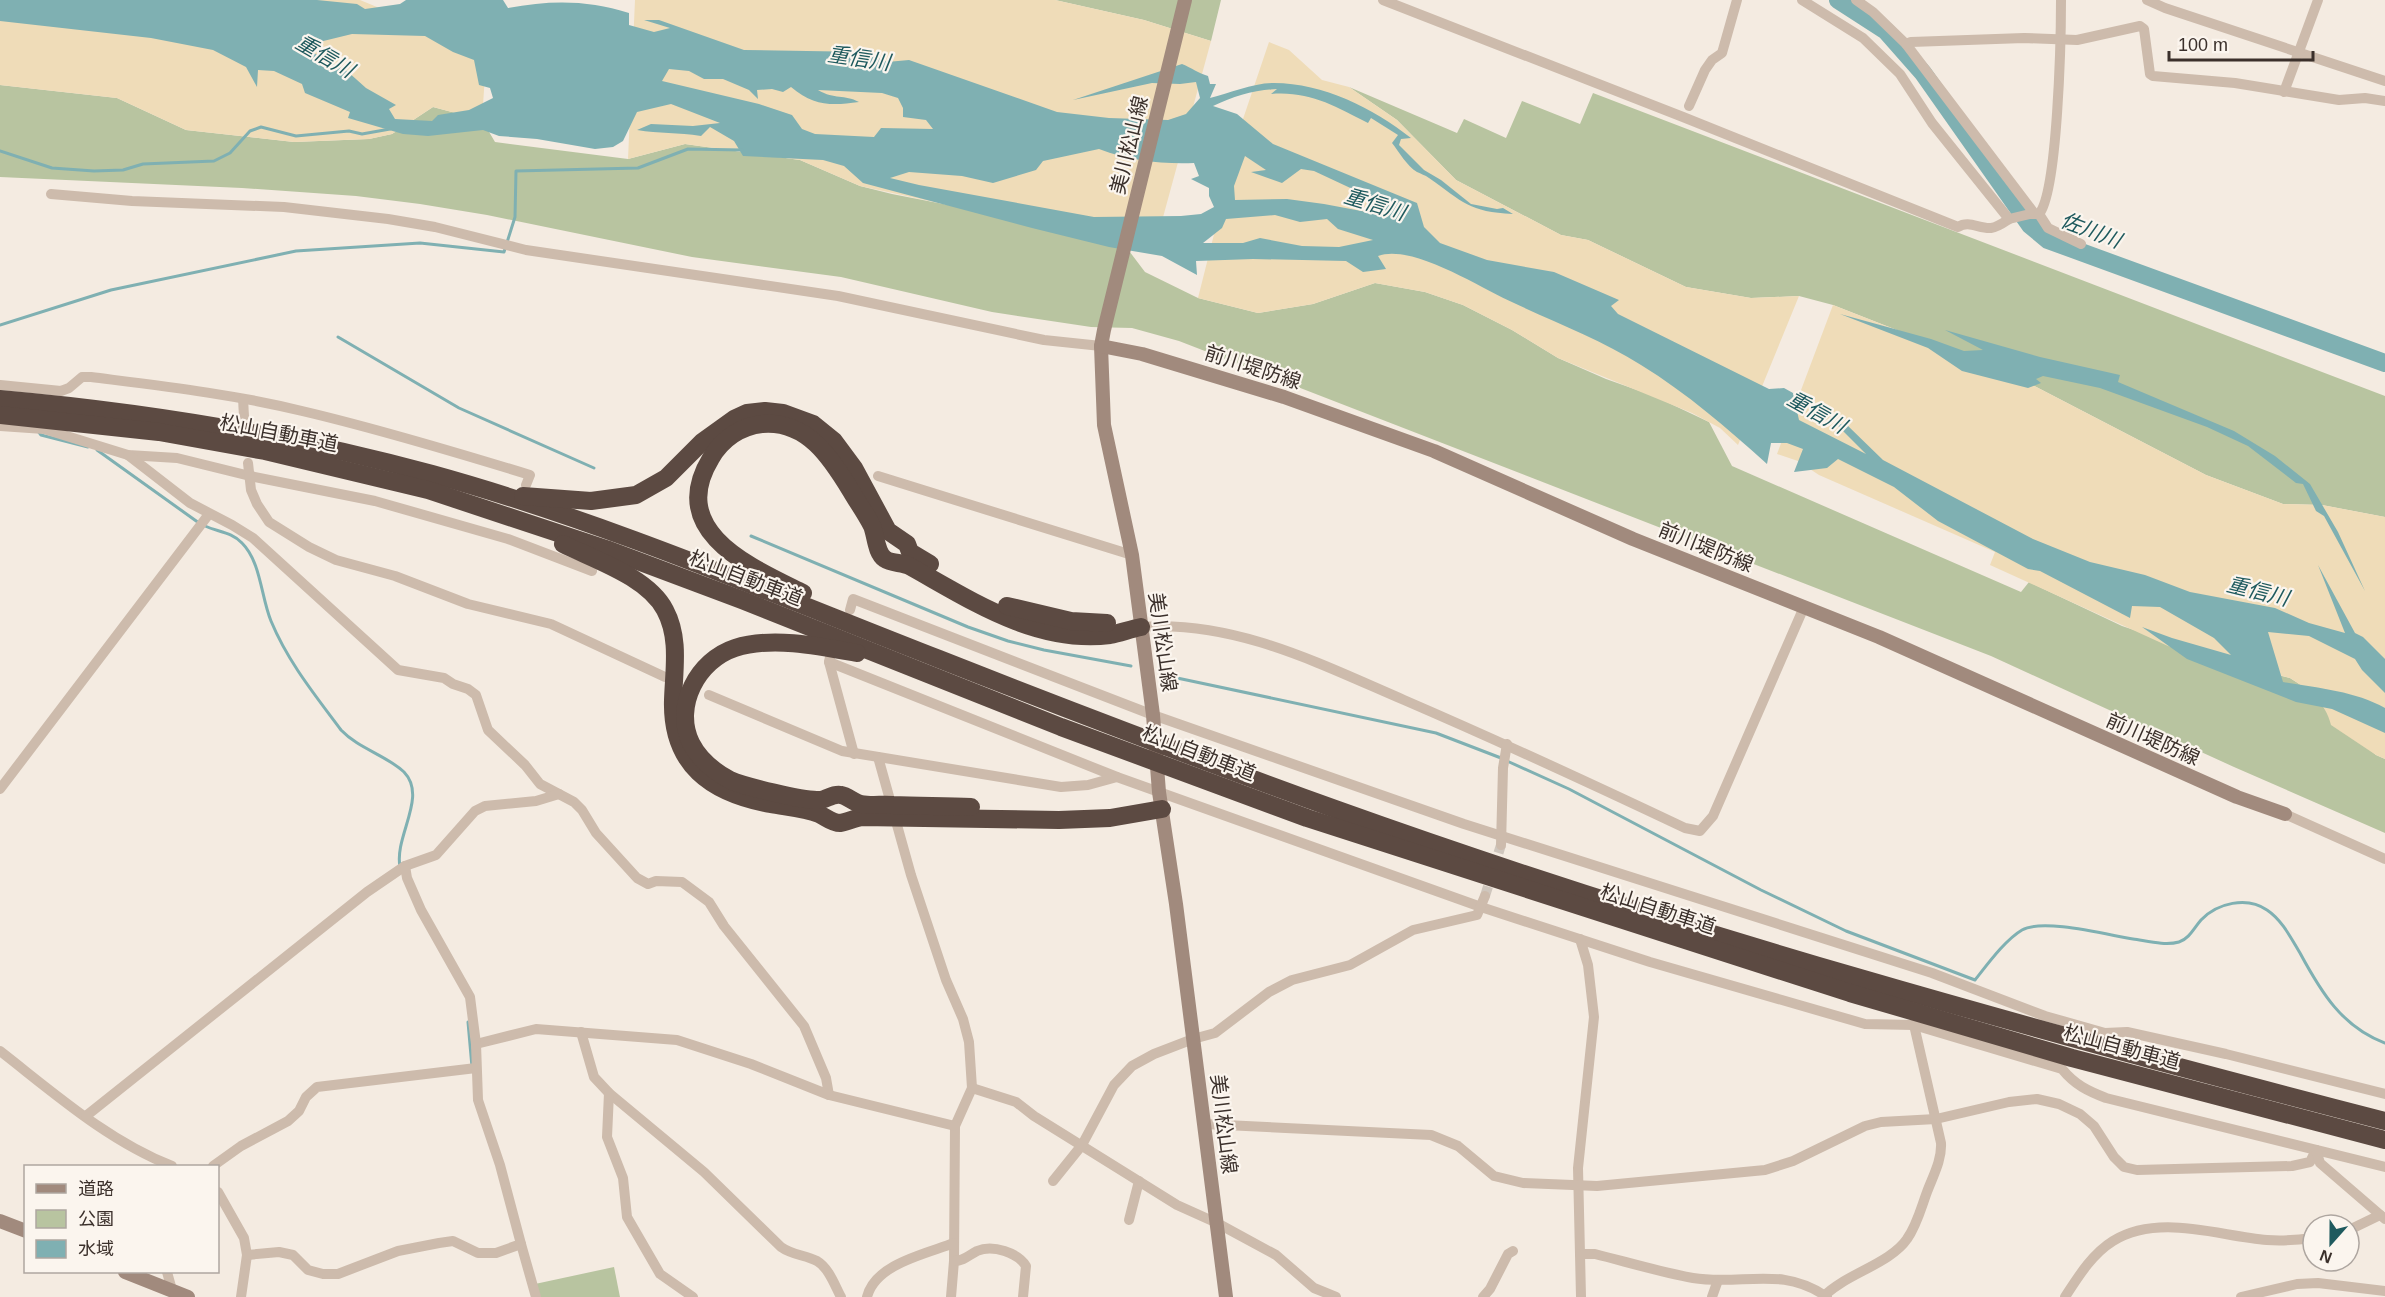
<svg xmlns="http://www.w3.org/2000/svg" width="2385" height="1297" font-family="Helvetica,'Noto Sans JP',sans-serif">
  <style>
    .green { fill: #b8c4a0 }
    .sand { fill: #efdcb8 }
    .water { fill: #7fb0b2; fill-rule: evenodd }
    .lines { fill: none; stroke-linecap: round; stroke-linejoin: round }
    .stream { stroke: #7fb0b2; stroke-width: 3 }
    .river { stroke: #7fb0b2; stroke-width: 18 }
    .street-tunnel { stroke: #cfc6bd; stroke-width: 10; stroke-dasharray: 10 5; stroke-linecap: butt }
    .street { stroke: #cdbbac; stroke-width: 10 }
    .secondary { stroke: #a18a7d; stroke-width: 14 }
    .highway { stroke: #5c4a42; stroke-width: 18 }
    .labels { text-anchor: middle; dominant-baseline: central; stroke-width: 4.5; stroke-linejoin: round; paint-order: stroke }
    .street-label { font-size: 20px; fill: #3b302b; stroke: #fbf5ee }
    .water-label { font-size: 21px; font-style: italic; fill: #1f5a5e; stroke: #fbf5ee }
  </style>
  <rect width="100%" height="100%" fill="#f4ebe1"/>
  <g class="green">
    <polygon points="1055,0 1221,0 1211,41 1144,20"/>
    <polygon points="0,85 117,98 186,130 294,142 369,139 392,134 433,107 482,120 495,142 628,159 685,144 800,160 860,186 892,194 979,211 1114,231 1145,272 1198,298 1258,313 1313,304 1375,283 1425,292 1463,305 1512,330 1558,358 1606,379 1654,396 1709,422 1732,466 2021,592 2029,582 2122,626 2249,668 2290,678 2307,689 2321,703 2329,715 2376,755 2385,759 2385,833 2234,767 1991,656 1179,341 1132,328 1091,327 992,312 841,277 692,257 487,215 420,204 356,196 242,188 0,177"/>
    <polygon points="1349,87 1457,133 1464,119 1506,138 1522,101 1580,124 1593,93 2385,396 2385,517 2322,505 2283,504 2206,475 2019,378 1833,305 1799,296 1751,298 1686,287 1588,240 1561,235 1456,180 1397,120"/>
    <polygon points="614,1267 620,1297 539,1297 535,1284"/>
  </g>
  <g class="sand">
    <polygon points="0,0 360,0 406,19 490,0 482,120 433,107 392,134 369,139 294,142 186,130 117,98 0,85"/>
    <polygon points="635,0 1055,0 1144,20 1211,41 1156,243 985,213 860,186 800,160 685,144 628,159"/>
    <polygon points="1269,42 1289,50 1322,80 1349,87 1397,120 1456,180 1561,235 1588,240 1686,287 1751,298 1799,296 1738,445 1720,428 1692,413 1558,358 1512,330 1463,305 1425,292 1375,283 1313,304 1258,313 1198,298 1243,119"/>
    <path d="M1833 305 2019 378 2206 475 2283 504 2322 505 2385 517V759L2376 755 2331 725C2326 703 2309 690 2290 678L2168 646 1990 565 1995 552 1819 475 1798 461 1777 454Z"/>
  </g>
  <g class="water">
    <path d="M0 0H317L357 4 365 9 400 4 406 0H503L508 8C551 0 588 0 629 13V25L654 32 670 28 644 20H659L744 50 867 52 887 62 909 60 1057 112 1109 118 1168 120 1186 114 1200 98 1196 82 1180 84 1152 83 1073 100 1182 64C1192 68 1198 73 1208 76L1210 84H1216L1210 98C1230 93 1253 83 1274 83 1323 83 1373 108 1411 138L1401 139 1399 145 1424 170 1441 180 1471 204 1497 209 1503 208 1513 214C1469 212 1463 202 1429 178 1425 175 1421 174 1417 172 1407 166 1399 152 1392 143L1398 135 1371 118 1368 123C1334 106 1310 91 1271 94L1277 89C1254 90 1234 96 1213 106L1237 114 1273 144 1417 203 1424 227 1440 243 1487 260 1554 272 1619 300 1611 306 1618 314 1769 389 1784 388 1793 393 1799 420 1866 454 1835 423 1847 425 1883 460 2033 539 2090 562 2145 575 2190 592 2275 608 2309 623 2345 633 2318 565 2355 633 2363 637 2385 659V693L2362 670 2355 659 2309 636 2268 632 2283 682C2317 688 2355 691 2385 708V733L2332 709 2296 702 2187 659 2142 627 2172 638 2231 655 2214 638 2160 607 2132 606 2130 618 2040 571 2028 569 1938 521 1894 487 1838 459 1827 468 1794 472 1803 449 1787 443H1771L1767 464C1727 428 1688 394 1641 365 1602 340 1556 323 1514 303 1482 289 1412 243 1378 256L1386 269 1363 272 1346 261 1253 259 1196 261 1197 275 1162 256 1109 247 1032 228 863 183 844 166 823 160 743 156 734 141 710 127 701 136C678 132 659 134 637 130L651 124 693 126 720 123 671 104 637 112 623 141 613 147 595 149 537 139 499 136 483 130 428 136 403 134 348 118 350 112 305 93 302 84 274 71 258 70 257 87 246 67 213 50 151 38 0 21ZM352 34 425 36 453 52 474 60 479 85 490 88 493 98 469 110 438 115 432 121 395 119 389 109 396 105 366 88 347 71 310 51 307 45ZM669 69 689 71 704 79H723L749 90 758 99 757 90 772 89 783 92 791 87C814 106 831 106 859 102 844 94 835 100 818 90L882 93 898 98 903 108V117L926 120 933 129 881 128 874 137 815 134 802 129 792 115 759 104 662 81ZM1099 149C1131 161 1160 164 1194 163L1199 176 1191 179 1209 188V196L1214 207 1201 214 1181 216 1094 217 919 185 890 178 909 172 962 176 993 183 1036 170 1043 161ZM1245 156 1266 170 1251 172 1282 183 1301 169 1314 171 1376 200 1388 216 1324 204 1287 199 1235 200 1234 186ZM1275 215 1300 222 1327 219 1338 229 1373 240 1339 247 1302 246 1260 238 1243 243H1203L1222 228 1226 219Z"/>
    <polygon points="1840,314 1931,339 1964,351 1983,350 1945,330 2040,357 2120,375 2118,382 2234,431 2275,456 2310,484 2338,532 2365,591 2324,516 2316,511 2303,484 2296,483 2248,446 2207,427 2100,388 2043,376 2036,379 2041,383 2028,388 1962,371 1928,348"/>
  </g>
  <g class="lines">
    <g class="stream">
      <polyline points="0,151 52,168 94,171 123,170 143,164 214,161 230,153 250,131 261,127 296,136 349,131 362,134 390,129"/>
      <polyline points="0,325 111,290 296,251 420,243 504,252 515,217 516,171 638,168 688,149 742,150"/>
      <polyline points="338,337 459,408 594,468"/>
      <polyline points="38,431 41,435 88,447"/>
      <polyline points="97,450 199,523"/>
      <path d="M205 526C218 532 232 532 242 543 261 562 261 597 271 621 288 662 315 695 341 730 359 749 386 755 404 772 428 797 394 836 400 867"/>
      <polyline points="751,536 968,627 1008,641 1044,650 1131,666"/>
      <polyline points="1163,675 1436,733 1501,758"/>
      <path d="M1507 761 1569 789 1761 890 1846 931 1975 980C1987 965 2005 940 2022 930 2043 918 2108 935 2133 939 2147 941 2165 946 2179 942 2189 939 2194 928 2201 920 2217 903 2247 896 2267 910 2282 920 2291 938 2300 953 2321 992 2342 1027 2385 1043"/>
      <polyline points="468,1022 472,1067"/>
    </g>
    <polyline class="river" points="1838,0 1886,31 1923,73 2030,225 2048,240 2385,363"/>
    <polyline class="street-tunnel" points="1485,896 1501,845"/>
    <g class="street">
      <path d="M1383 0 1683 117 1958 227C1969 220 1979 229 1991 228 1998 227 2003 223 2009 219"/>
      <polyline points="1802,0 1863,38 1900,74 1932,123 2009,219 2030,214 2039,214"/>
      <polyline points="1856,0 1873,12 1906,44 2034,213"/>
      <path d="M2061 0C2061 35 2058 192 2039 214L2048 228 2081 244"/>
      <polyline points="2147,0 2165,8 2385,81"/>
      <polyline points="1906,44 1911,42 2024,38 2077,40 2140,26 2144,29 2150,74 2153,76 2235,83 2339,100 2365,98 2385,101"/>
      <polyline points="2284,92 2318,0"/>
      <polyline points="1689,106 1705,70 1712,60 1722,53 1737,0"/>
      <polyline points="51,194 132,201 284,207 388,219 435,227 526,250 838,296 1044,340 1101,346"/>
      <path d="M0 385 61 391 69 388 82 377H91C162 386 233 394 302 411 379 429 455 452 530 475L526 485"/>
      <polyline points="243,399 244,416"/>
      <polyline points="0,426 44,429 128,455 177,458 250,476 375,501 508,539 592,571"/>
      <polyline points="128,455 190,503 232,525 253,538 398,670 444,678 453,684 468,689 476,695 488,730 525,765 540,784 574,802 582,810 596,833 637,878 648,884 656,881 682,882 709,902 724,926 804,1026 826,1078 829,1095"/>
      <polyline points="248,463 251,490 257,504 269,522 309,547 336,560 395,576 468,604 551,624 665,677"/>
      <polyline points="878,476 1132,555"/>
      <polyline points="850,610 853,599 1153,715 1464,824 1932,973 2045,1016 2105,1033 2127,1032 2226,1054 2385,1094"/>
      <path d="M1141 627C1235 620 1320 664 1404 700 1499 741 1592 784 1685 828L1700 831 1713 816 1804 607"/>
      <polyline points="830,657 829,662 854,754"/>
      <path d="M829 662 1117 777 1481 907 1650 962 1865 1024 1914 1025 2062 1069C2075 1085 2088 1091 2106 1098L2385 1167"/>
      <polyline points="709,695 842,751 1061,787 1088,785 1117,777"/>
      <polyline points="878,757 911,875 946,980 963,1019 969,1042 972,1088 955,1126 954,1261 951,1297"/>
      <polyline points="0,789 209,514"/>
      <polyline points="2285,814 2385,859"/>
      <polyline points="1501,845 1503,768 1507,744"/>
      <polyline points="1580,939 1588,965 1594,1017 1578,1168 1581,1297"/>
      <path d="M581 1032 594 1077 609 1093 704 1172 781 1247C792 1255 805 1255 817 1261 829 1268 835 1286 841 1297"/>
      <polyline points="476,1044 536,1029 677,1040 751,1064 829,1095 955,1126"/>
      <path d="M0 1051C54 1093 108 1141 172 1166"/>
      <polyline points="972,1088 1016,1102 1034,1116 1177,1205 1217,1223 1276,1255 1314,1288 1336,1297"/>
      <polyline points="609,1093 607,1137 623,1178 627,1217 660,1274 693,1297"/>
      <polyline points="86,1116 367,892 405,866 436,855 475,811 485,806 536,801 559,794"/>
      <polyline points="1204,1124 1431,1135 1458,1146 1494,1176 1523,1183 1597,1186 1765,1170 1793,1161 1865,1126 1881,1122 1936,1119 2009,1102 2037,1099 2059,1104 2080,1114 2094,1126 2114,1157 2124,1167 2137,1170 2292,1166 2310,1162 2316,1150"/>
      <polyline points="2316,1150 2320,1163 2385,1219"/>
      <polyline points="213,1166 241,1146 288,1121 299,1111 306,1097 317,1087 476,1068"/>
      <polyline points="1053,1181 1082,1145 1114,1085 1132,1066 1154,1054 1193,1039 1215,1033 1269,992 1292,980 1350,965 1413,930 1477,915 1485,896"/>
      <polyline points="218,1192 244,1238 247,1255 241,1297"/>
      <polyline points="1129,1220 1139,1181"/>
      <polyline points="2349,1230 2380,1215"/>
      <polyline points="521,1244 536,1297"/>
      <path d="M1580 1254H1595C1627 1262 1660 1272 1693 1278 1742 1286 1782 1265 1827 1297"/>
      <polyline points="247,1255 279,1252 293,1255 308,1270 323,1274 338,1274 398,1251 439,1243 453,1241 478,1253 496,1253 521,1244 500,1165 478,1100 476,1044 470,997 421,910 407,878 405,866"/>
      <path d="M954 1261C964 1261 969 1255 977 1251 993 1244 1018 1253 1026 1266L1023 1297"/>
      <polyline points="167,1272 172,1290"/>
      <path d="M867 1297C875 1264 925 1254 954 1243"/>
      <polyline points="1483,1297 1490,1289 1508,1254 1513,1251"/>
      <polyline points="1712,1297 1718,1280"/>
      <path d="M1823 1297C1845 1274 1890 1264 1907 1239 1917 1225 1921 1208 1927 1192 1933 1176 1942 1160 1941 1143L1914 1025"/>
      <path d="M2065 1297C2078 1277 2092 1254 2113 1241 2159 1213 2218 1236 2267 1240 2282 1241 2298 1240 2313 1238"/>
      <polyline points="2241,1297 2297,1284 2318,1283 2385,1291"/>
    </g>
    <g class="secondary">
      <polyline points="1185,0 1104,330 1101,346 1104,425 1132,555 1153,715 1159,792 1176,904 1226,1297"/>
      <polyline points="1101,346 1142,354 1284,397 1434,451 1633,539 1879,637 2237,797 2285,814"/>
      <polyline points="0,1221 26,1231"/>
      <polyline points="125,1272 188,1297"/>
    </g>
    <g class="highway">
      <path d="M0 399C146 412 290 435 432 474 606 522 772 594 939 659 1071 711 1205 762 1338 810 1681 933 2033 1030 2385 1121"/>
      <polyline points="0,415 159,432 265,451 428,490 606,549 742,600 1061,727 1307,818 1850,993 2072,1058 2385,1140"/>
      <polyline points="523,496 591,501 636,495 666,478 702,442 734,419 747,413 765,411 783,413 813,424 834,441 854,468 888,531 907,544 910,552 930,564"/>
      <path d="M563 544C595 560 648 577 665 610 680 638 674 669 673 700 671 765 711 793 770 804 786 807 805 808 819 814 826 817 832 823 840 823 847 822 855 818 862 817L1059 820 1110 818 1162 809"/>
      <path d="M803 593C751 567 666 532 711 458 722 439 741 426 762 424 807 420 831 458 851 491 858 503 866 514 872 526 876 536 876 553 885 559 892 564 904 562 911 567 972 601 1036 644 1110 635 1120 633 1131 629 1141 627"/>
      <polyline points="1007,606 1071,621 1107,623"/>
      <path d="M857 653C820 646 771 636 735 648 698 660 673 706 691 743 699 759 715 772 730 780 743 786 804 801 819 800 826 800 833 793 841 795 848 796 854 803 861 804 871 806 883 804 893 805 919 806 945 806 971 807"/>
    </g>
  </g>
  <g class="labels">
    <g class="street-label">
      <text transform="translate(1129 145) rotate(-76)">美川松山線</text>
      <text transform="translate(1253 367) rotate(18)">前川堤防線</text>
      <text transform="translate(279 433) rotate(11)">松山自動車道</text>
      <text transform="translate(1706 547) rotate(22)">前川堤防線</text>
      <text transform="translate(746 578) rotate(21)">松山自動車道</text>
      <text transform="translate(1163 642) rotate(82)">美川松山線</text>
      <text transform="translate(2153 739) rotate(24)">前川堤防線</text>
      <text transform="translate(1199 753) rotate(21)">松山自動車道</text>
      <text transform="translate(1658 909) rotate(18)">松山自動車道</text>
      <text transform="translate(2122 1047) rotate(15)">松山自動車道</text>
      <text transform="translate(1224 1124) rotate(83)">美川松山線</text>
    </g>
    <g class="water-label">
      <text transform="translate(325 56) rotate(30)">重信川</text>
      <text transform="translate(859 58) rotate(8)">重信川</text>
      <text transform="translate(1375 204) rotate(17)">重信川</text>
      <text transform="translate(2091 230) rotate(21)">佐川川</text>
      <text transform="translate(1817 412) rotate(29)">重信川</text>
      <text transform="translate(2258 591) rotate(14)">重信川</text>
    </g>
  </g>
  <rect x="24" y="1165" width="195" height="108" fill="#fbf5ee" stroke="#aea6a0" stroke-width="1.5"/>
  <rect x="36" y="1184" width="30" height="9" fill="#a18a7d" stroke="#aea6a0" stroke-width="1.5"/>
  <text x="78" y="1195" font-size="18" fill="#3b302b">道路</text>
  <rect x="36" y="1210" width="30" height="18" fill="#b8c4a0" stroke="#aea6a0" stroke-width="1.5"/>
  <text x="78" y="1225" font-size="18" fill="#3b302b">公園</text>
  <rect x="36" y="1240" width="30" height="18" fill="#7fb0b2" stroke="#aea6a0" stroke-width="1.5"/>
  <text x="78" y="1255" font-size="18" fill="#3b302b">水域</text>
  <g transform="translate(2331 1243) rotate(201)"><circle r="28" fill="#fbf5ee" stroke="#aea6a0" stroke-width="1.5"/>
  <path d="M0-4.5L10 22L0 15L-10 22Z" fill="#1f5a5e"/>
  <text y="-9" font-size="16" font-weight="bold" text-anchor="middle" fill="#3b302b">N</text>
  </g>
  <path d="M2169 51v9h144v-9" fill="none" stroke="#3b302b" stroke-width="3"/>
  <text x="2178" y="51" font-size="18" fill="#3b302b" stroke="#fbf5ee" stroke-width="4.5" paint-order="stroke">100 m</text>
</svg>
